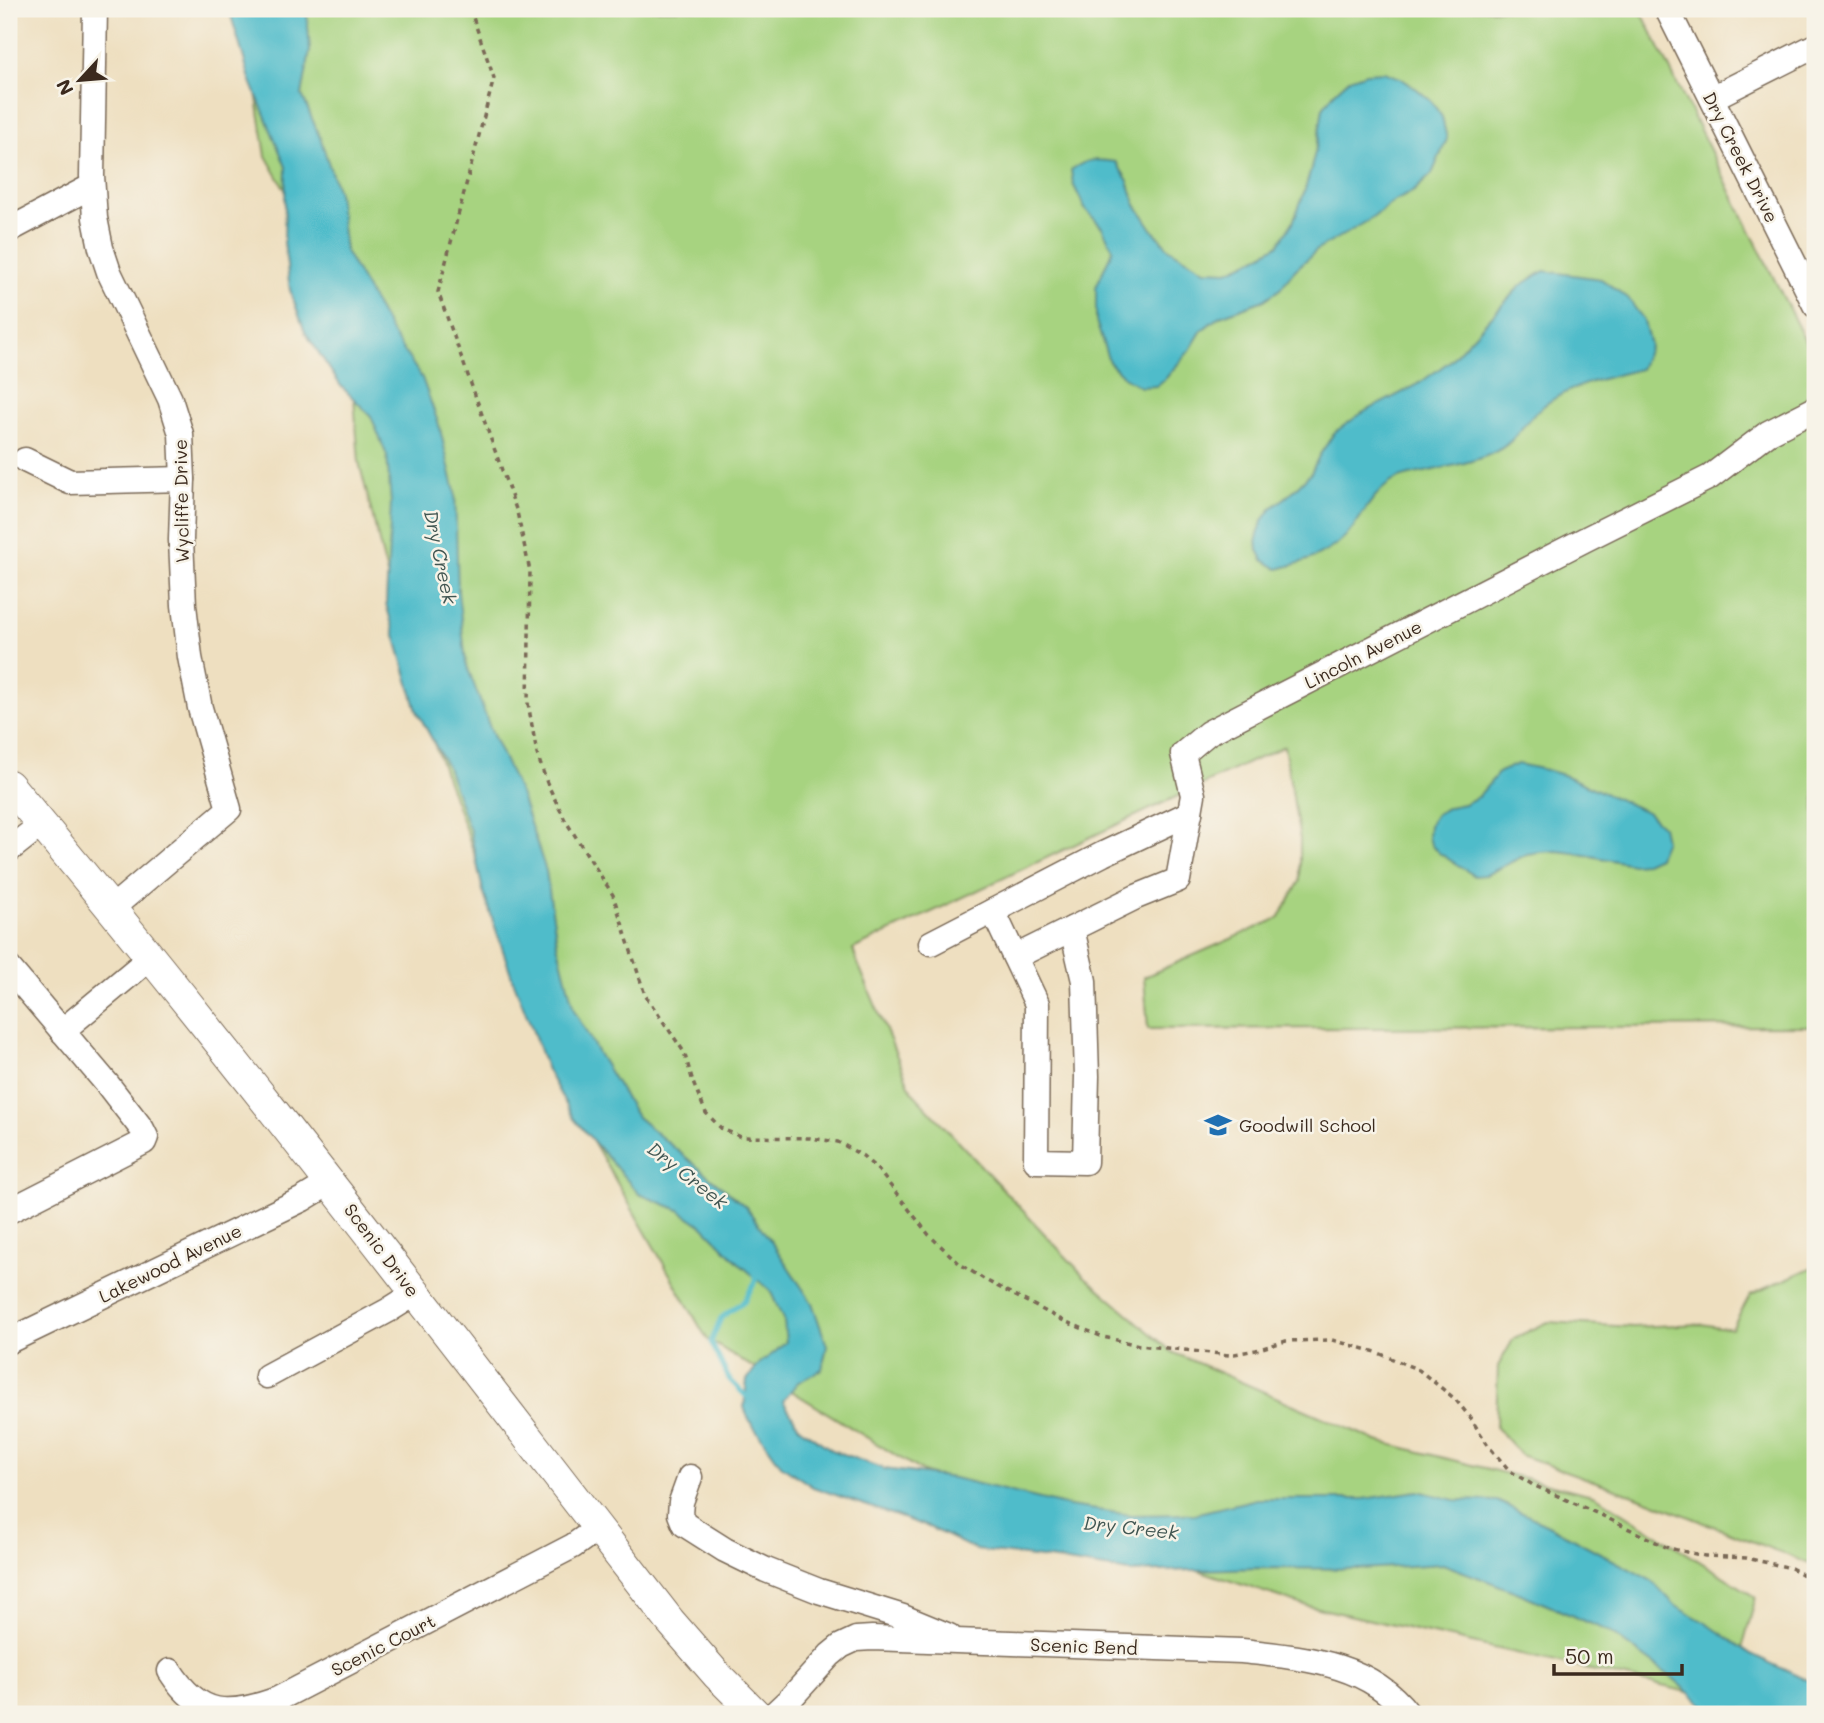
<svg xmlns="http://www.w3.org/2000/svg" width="1824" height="1723" font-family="Mali,sans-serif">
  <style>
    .green { fill: #a7d380; stroke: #717e4f; stroke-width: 2 }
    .water { fill: #4fbcca; stroke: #457374; stroke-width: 2 }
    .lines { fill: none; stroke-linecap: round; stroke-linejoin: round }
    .stream { stroke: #4fbcca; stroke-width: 5 }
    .minor-casing { stroke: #7a6957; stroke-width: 27 }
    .major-casing { stroke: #7a6957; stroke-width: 32 }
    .path { stroke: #7a6957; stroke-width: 3.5; stroke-dasharray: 5 5; stroke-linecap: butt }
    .minor { stroke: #fff; stroke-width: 24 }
    .major { stroke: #fff; stroke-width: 30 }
    .labels { text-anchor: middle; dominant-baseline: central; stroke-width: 5; stroke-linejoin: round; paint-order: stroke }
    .street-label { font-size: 18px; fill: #3b2a1e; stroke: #f7f3e8 }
    .poi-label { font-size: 18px; fill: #3b2a1e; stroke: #f7f3e8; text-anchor: start }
    .water-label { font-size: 19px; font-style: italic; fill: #415652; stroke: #f7f3e8 }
  </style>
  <rect width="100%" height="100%" fill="#f7f3e8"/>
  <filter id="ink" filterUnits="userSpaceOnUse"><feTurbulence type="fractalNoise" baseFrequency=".0143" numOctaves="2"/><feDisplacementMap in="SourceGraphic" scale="14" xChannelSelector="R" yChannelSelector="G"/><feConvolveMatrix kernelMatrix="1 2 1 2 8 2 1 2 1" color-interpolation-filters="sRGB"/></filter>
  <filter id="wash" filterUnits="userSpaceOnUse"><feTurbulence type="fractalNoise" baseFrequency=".00686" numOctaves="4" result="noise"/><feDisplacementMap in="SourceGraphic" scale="28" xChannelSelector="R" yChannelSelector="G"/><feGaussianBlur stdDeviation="1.57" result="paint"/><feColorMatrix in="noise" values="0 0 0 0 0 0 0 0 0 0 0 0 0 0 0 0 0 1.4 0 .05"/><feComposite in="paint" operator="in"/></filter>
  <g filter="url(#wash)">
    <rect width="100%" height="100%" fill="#eedfc0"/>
    <g class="green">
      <polygon points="243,9 1640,9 1815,361 1815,382 1805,401 1815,429 1815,1026 1148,1029 1144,977 1279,918 1300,881 1300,839 1284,746 853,949 856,959 912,1092 1084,1276 1172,1352 1377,1441 1596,1496 1756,1597 1728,1701 1300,1604 1108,1540 923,1472 707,1339 555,1075 419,702 359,462 346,297 266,156"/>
      <polygon points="1815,1266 1815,1566 1639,1497 1520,1455 1496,1427 1498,1366 1514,1338 1548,1322 1633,1327 1701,1324 1732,1329 1750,1295"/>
    </g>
    <g class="water">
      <polygon points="229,9 304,9 307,13 310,51 302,95 321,140 338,193 345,251 391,332 422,378 439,425 455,492 458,592 466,663 492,733 521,796 546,871 557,943 574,1010 599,1055 637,1117 746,1207 775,1247 812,1303 827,1346 822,1369 797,1383 783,1401 800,1428 832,1450 884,1469 954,1478 1069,1506 1131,1515 1194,1514 1257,1499 1364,1499 1418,1491 1455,1500 1497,1501 1548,1525 1652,1581 1676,1606 1706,1623 1751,1654 1804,1679 1815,1682 1815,1714 1714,1714 1674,1679 1608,1631 1519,1593 1443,1564 1360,1569 1260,1568 1130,1572 1049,1559 976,1550 931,1528 813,1487 781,1465 749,1420 744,1407 747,1380 760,1363 775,1352 786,1342 784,1321 770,1290 741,1265 704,1227 679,1210 639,1194 574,1119 547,1070 531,1026 513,980 483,891 470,831 447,767 417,711 386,604 391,503 387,456 371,416 341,386 305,332 290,290 284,242 286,167 250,79"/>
      <path d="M1384 72 1400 78 1417 89 1431 101 1442 117 1447 139 1432 174 1414 191 1393 202 1371 219 1317 250 1294 271 1280 289 1264 300 1220 316 1202 330 1190 350 1166 378 1156 386 1141 387 1124 377 1109 362 1096 321V287L1113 249 1102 227 1085 209 1079 196 1073 184 1071 170C1088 158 1096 159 1116 162L1128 181 1135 203 1152 229 1168 248 1205 270 1228 271 1254 259 1279 244 1293 222 1303 196 1310 173 1318 140 1323 108 1334 93 1349 79 1366 73Z"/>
      <path d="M1544 271 1601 279 1628 298 1644 321 1650 346 1640 369C1604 378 1566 386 1537 411 1522 424 1516 442 1495 452 1475 462 1451 466 1429 471 1417 474 1403 475 1393 481 1373 493 1365 512 1352 529 1333 553 1306 562 1278 569L1263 560 1258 550 1257 538 1262 522 1272 508 1290 494 1311 473 1319 456 1335 432 1362 413 1417 385 1450 361 1520 286Z"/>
      <polygon points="1518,764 1546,770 1566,776 1647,812 1662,826 1665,840 1658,857 1645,863 1632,864 1575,853 1557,851 1540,852 1527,854 1486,875 1475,876 1439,853 1432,846 1428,838 1429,825 1436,814 1449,807 1464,804 1478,797 1499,772"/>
    </g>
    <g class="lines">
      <polyline class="stream" points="750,1400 729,1379 711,1342 721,1318 744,1301 757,1279 754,1273"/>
    </g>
  </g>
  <g filter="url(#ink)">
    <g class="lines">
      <g class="minor-casing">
        <g id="minor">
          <polyline points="95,9 92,176 95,218 101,248 109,272 170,399 181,434 183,479 181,540 184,605 190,657 200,708 229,809 112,908"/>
          <polyline points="1667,9 1815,305"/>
          <polyline points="1712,98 1815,46"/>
          <polyline points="9,230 92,186"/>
          <polyline points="25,460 70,482 183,479"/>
          <polyline points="9,850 42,824"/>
          <polyline points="993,911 1037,1004 1036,1161 1085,1162 1087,1076 1084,981 1072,929"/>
          <polyline points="931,943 1103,854 1190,813"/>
          <polyline points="1015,957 1136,897 1178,880 1193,795 1183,754 1208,733 1584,540 1710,477 1768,433 1815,409"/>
          <polyline points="9,968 108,1085 142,1129 146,1137 144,1142 9,1211"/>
          <polyline points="62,1031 151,957"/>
          <polyline points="9,1341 303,1199 331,1182"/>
          <polyline points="267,1376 389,1310 416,1293"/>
          <polyline points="690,1477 681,1502 680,1514 684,1524 725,1550 766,1570 819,1591 903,1617 949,1636"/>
          <path d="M170 1671C200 1718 229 1717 278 1699L573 1546 598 1528"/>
          <path d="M774 1714 790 1699 830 1655 841 1646 856 1639 872 1638 1242 1651C1302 1658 1369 1662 1408 1714"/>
        </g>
      </g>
      <g class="major-casing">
        <path id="major" d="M9 785C237 1057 452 1341 670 1621L717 1675 756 1714"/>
      </g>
      <polyline class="path" points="470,9 494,78 438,292 517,512 530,571 528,703 537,754 547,783 565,820 613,895 645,995 684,1052 694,1085 706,1113 722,1129 741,1137 810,1138 838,1142 863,1156 879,1171 929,1235 960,1264 987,1281 1064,1321 1103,1337 1139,1345 1229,1355 1256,1350 1286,1341 1332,1340 1376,1352 1419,1370 1455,1399 1469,1416 1490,1448 1510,1471 1533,1485 1603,1516 1668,1548 1705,1556 1746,1558 1791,1568 1815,1581"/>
      <use href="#minor" class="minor"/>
      <use href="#major" class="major"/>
    </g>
  </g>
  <defs>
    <g id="school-bare" transform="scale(2.1)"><path d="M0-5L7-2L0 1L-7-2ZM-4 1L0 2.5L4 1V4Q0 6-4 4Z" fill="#1f6fb2" stroke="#f7f3e8" stroke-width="2.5" paint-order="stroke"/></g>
  </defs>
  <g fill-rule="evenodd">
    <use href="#school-bare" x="1218" y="1125"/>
  </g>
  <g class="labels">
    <g class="street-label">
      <text transform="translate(1741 157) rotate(63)">Dry Creek Drive</text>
      <text transform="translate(181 501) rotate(-91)">Wycliffe Drive</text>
      <text transform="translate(1363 654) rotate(-27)">Lincoln Avenue</text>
      <text transform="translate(382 1250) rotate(53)">Scenic Drive</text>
      <text transform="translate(170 1263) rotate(-26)">Lakewood Avenue</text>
      <text transform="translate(383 1645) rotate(-27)">Scenic Court</text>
      <text transform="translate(1084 1646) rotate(2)">Scenic Bend</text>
    </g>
    <g class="poi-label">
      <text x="1239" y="1125">Goodwill School</text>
    </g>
    <g class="water-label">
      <text transform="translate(441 557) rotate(78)">Dry Creek</text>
      <text transform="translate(688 1175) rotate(38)">Dry Creek</text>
      <text transform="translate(1131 1527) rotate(6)">Dry Creek</text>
    </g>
  </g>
  <rect width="1824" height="1723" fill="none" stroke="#f7f3e8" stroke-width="35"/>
  <g transform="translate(80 80) rotate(244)" stroke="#f7f3e8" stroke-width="5" paint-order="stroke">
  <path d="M0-5L12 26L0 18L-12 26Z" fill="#3b2a1e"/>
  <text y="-10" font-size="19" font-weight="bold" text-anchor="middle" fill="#3b2a1e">N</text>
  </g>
  <path d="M1554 1664v10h128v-10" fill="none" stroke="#3b2a1e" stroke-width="3.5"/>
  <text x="1565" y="1664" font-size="21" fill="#3b2a1e" stroke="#f7f3e8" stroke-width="5" paint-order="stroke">50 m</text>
</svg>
